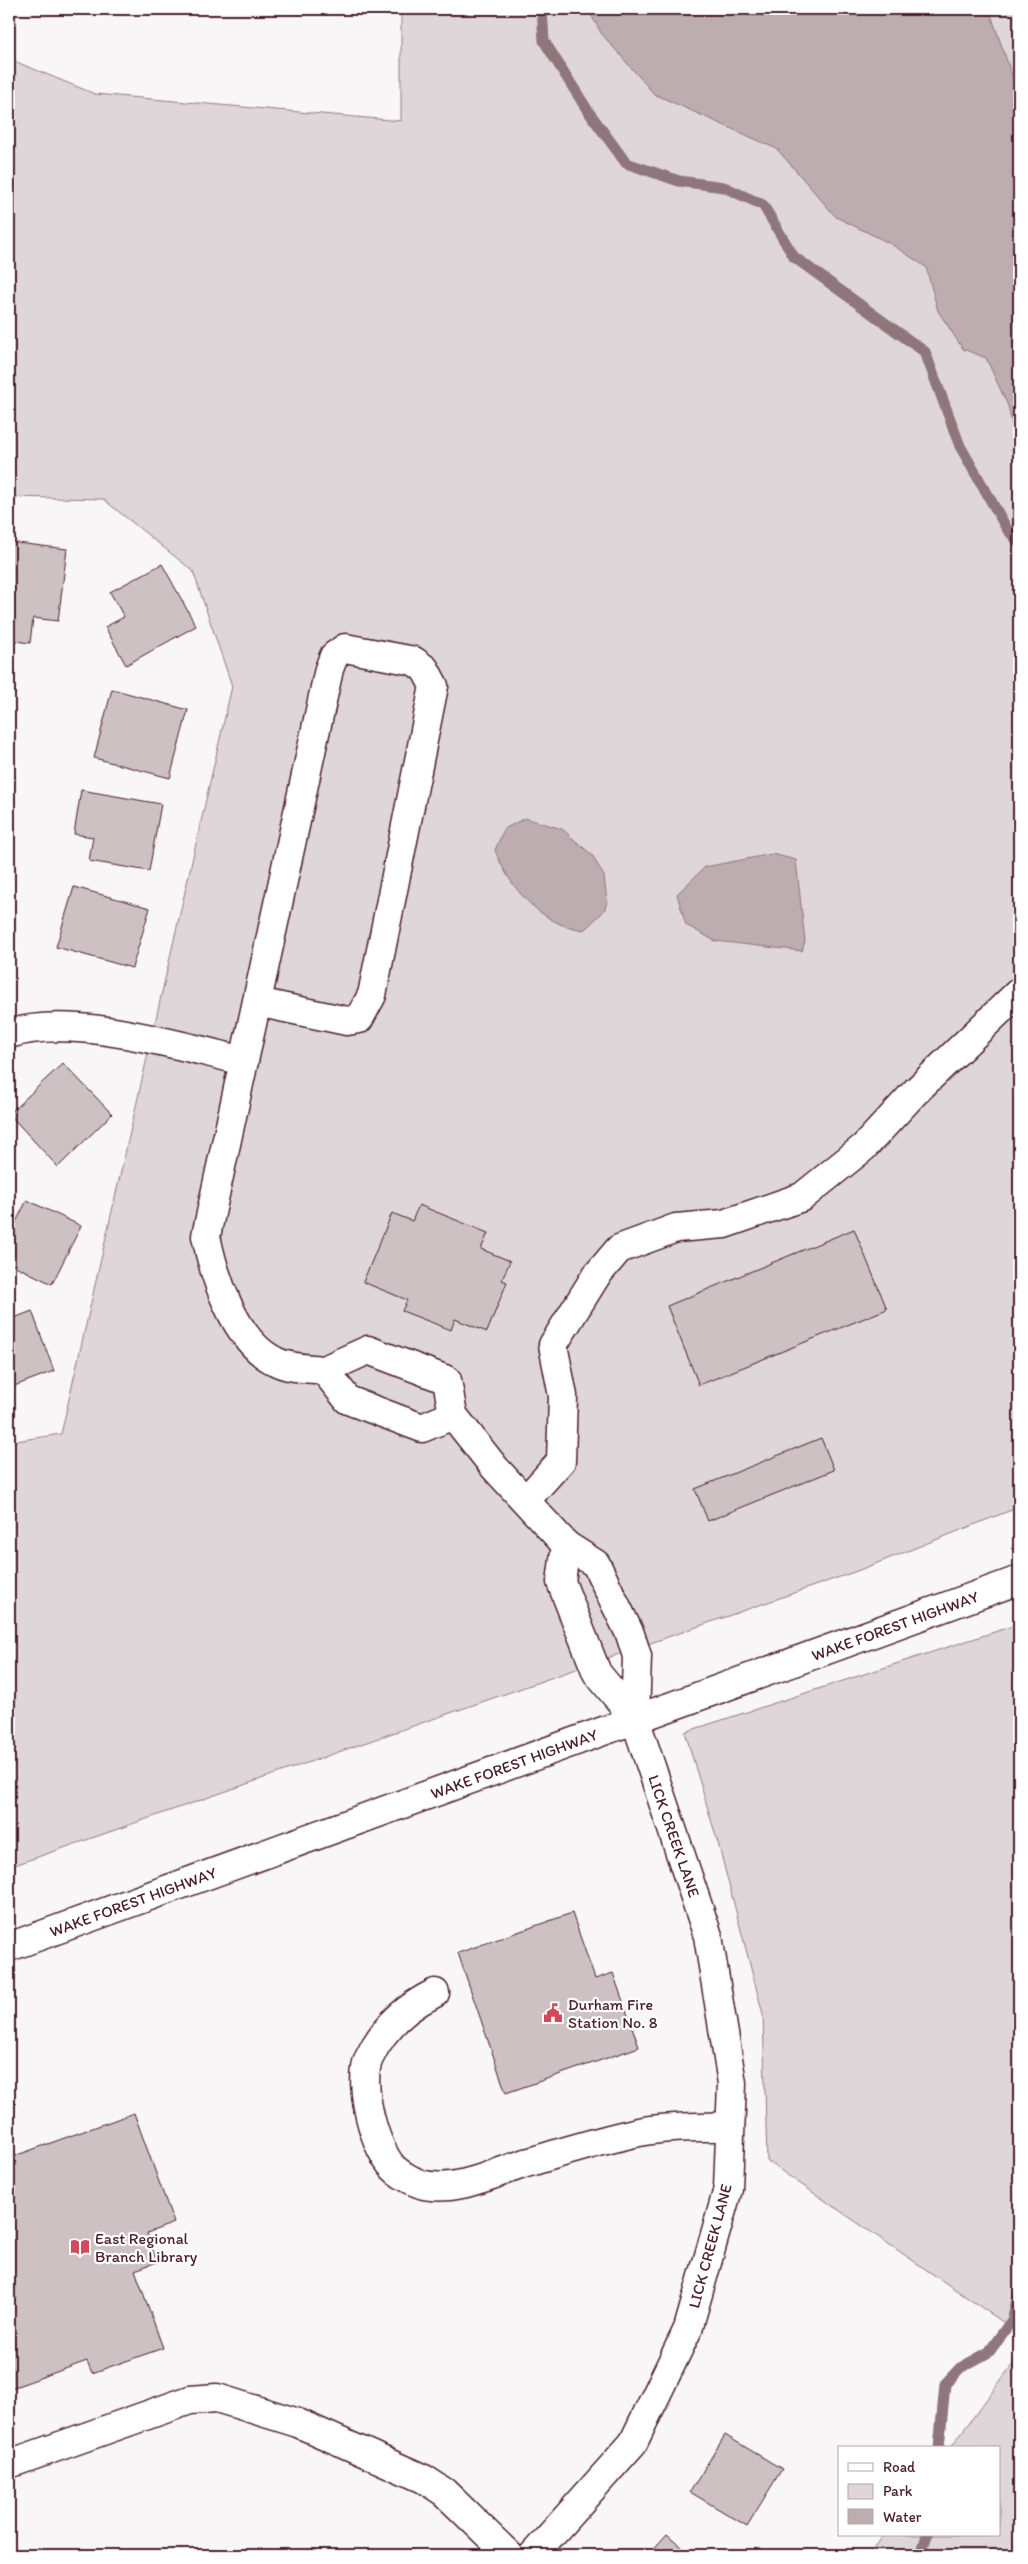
<svg xmlns="http://www.w3.org/2000/svg" width="1028" height="2564" font-family="Itim,sans-serif">
  <style>
    .green { fill: #ded6d9; stroke: #947a82 }
    .water { fill: #bdadb0; stroke: #8f747b }
    .lines { fill: none; stroke-linecap: round; stroke-linejoin: round }
    .stream { stroke: #8f747b; stroke-width: 11 }
    .building { fill: #cdc1c4; stroke: #4a1f2b }
    .minor-casing { stroke: #4a1f2b; stroke-width: 31 }
    .highway-casing { stroke: #4a1f2b; stroke-width: 31 }
    .minor { stroke: #fff; stroke-width: 28 }
    .highway { stroke: #fff; stroke-width: 28 }
    .labels { text-anchor: middle; dominant-baseline: central; stroke-width: 4.5; stroke-linejoin: round; paint-order: stroke }
    .street-label { font-size: 16px; fill: #4a1f2b; stroke: #fff }
    .poi-label { font-size: 16px; fill: #4a1f2b; stroke: #fff; text-anchor: start }
  </style>
  <rect width="100%" height="100%" fill="#f8f6f7"/>
  <filter id="ink" filterUnits="userSpaceOnUse"><feTurbulence type="fractalNoise" baseFrequency=".02" numOctaves="2"/><feDisplacementMap in="SourceGraphic" scale="10" xChannelSelector="R" yChannelSelector="G"/><feConvolveMatrix kernelMatrix="1 2 1 2 8 2 1 2 1" color-interpolation-filters="sRGB"/></filter>
  <g filter="url(#ink)">
    <g class="green">
      <polygon points="401,9 1019,9 1019,1507 857,1571 9,1867 9,1442 61,1434 232,686 193,571 103,499 9,497 9,59 95,94 401,121"/>
      <polygon points="1019,1624 1019,2333 767,2161 763,2014 718,1843 685,1732"/>
      <polygon points="1019,2356 1019,2555 869,2555 884,2535 999,2535 999,2448 950,2448"/>
    </g>
    <g class="water">
      <polygon points="588,9 989,9 1019,96 1019,456 1008,406 986,358 963,349 938,311 926,267 891,244 836,217 777,149 654,94 601,33"/>
      <path d="M525 818 562 829 592 855 604 876 607 902 604 911 584 930C574 928 562 926 554 921 526 906 506 879 495 850L504 829Z"/>
      <polygon points="772,854 796,860 805,941 802,951 715,941 686,925 677,894 705,867"/>
    </g>
    <g class="lines">
      <g class="stream">
        <polyline points="542,9 544,41 588,111 626,163 679,181 724,187 763,205 794,257 925,352 960,446 1007,529 1019,542"/>
        <polyline points="939,2448 945,2384 960,2368 989,2352 1012,2320 1019,2293"/>
        <polyline points="921,2555 927,2535"/>
      </g>
    </g>
    <g class="building">
      <polygon points="274,9 301,9 300,14"/>
      <polygon points="9,542 67,549 58,621 33,618 30,643 9,640"/>
      <polygon points="162,564 196,626 126,665 105,627 124,617 110,592"/>
      <polygon points="112,689 188,710 170,778 94,758"/>
      <polygon points="81,790 161,804 149,871 89,861 93,837 74,834"/>
      <polygon points="74,887 150,908 132,968 56,947"/>
      <polygon points="63,1063 112,1114 58,1167 9,1114"/>
      <polygon points="27,1200 81,1226 52,1284 9,1263 9,1236"/>
      <polygon points="419,1205 488,1233 481,1249 510,1261 502,1280 507,1282 487,1332 455,1319 451,1330 402,1311 407,1300 363,1282 392,1213 412,1221"/>
      <polygon points="854,1229 887,1309 699,1385 667,1306"/>
      <polygon points="32,1311 54,1371 9,1388 9,1320"/>
      <polygon points="821,1438 834,1470 708,1521 695,1489"/>
      <polygon points="572,1913 595,1979 613,1973 639,2047 506,2093 458,1953"/>
      <polygon points="134,2113 174,2223 147,2233 157,2262 135,2270 163,2348 92,2373 87,2361 9,2389 9,2158"/>
      <polygon points="725,2435 782,2469 747,2526 690,2492"/>
      <polygon points="667,2534 691,2555 648,2555"/>
    </g>
    <g class="lines">
      <g class="minor-casing">
        <g id="minor">
          <path d="M257 1002 347 1021 359 1019 372 995 434 686 425 669 414 661 345 648 334 656 329 669 206 1236C214 1276 235 1342 275 1361 290 1369 308 1368 324 1370"/>
          <path d="M9 1034C72 1013 180 1046 244 1061"/>
          <polyline points="453,1415 422,1428 348,1400 324,1370 368,1350 447,1380 453,1415 495,1468 566,1545"/>
          <polyline points="526,1500 561,1461 563,1396 553,1345 596,1276 619,1249 676,1228 724,1224 802,1197 864,1147 916,1091 1019,992"/>
          <path d="M435 1993C406 2007 383 2028 369 2058 357 2083 375 2154 397 2171 403 2176 416 2183 424 2185 457 2192 495 2173 526 2163 563 2152 601 2140 639 2132 668 2126 700 2128 730 2126"/>
          <polyline points="9,2464 190,2400 217,2398 298,2423 424,2479 444,2492 509,2555"/>
          <polyline points="533,2555 633,2443 688,2329 728,2189 732,2083 708,1936 635,1719 597,1673 561,1582 566,1545 596,1564 630,1634 637,1656 635,1719"/>
        </g>
      </g>
      <g class="highway-casing">
        <polyline id="highway" points="9,1947 1019,1580"/>
      </g>
      <use href="#minor" class="minor"/>
      <use href="#highway" class="highway"/>
    </g>
  </g>
  <defs>
    <g id="civic-bare" transform="scale(1.5)"><path d="M-.6-6.5H3V-4.5H.6V-3L4-1V1h2V6H-6V1h2V-1L-.6-3ZM-1.2 2.5V6h2.4V2.5Z" fill="#d1495b" stroke="#fff" stroke-width="2.5" paint-order="stroke"/></g>
    <g id="library-bare" transform="scale(1.5)"><path d="M-6-4Q-3-5.5-.7-3.5V5Q-3 3-6 4ZM6-4Q3-5.5 .7-3.5V5Q3 3 6 4Z" fill="#d1495b" stroke="#fff" stroke-width="2.5" paint-order="stroke"/></g>
  </defs>
  <g fill-rule="evenodd">
    <use href="#civic-bare" x="553" y="2013"/>
    <use href="#library-bare" x="80" y="2247"/>
  </g>
  <g class="labels">
    <g class="street-label">
      <text transform="translate(895 1626) rotate(-20)">WAKE FOREST HIGHWAY</text>
      <text transform="translate(514 1764) rotate(-20)">WAKE FOREST HIGHWAY</text>
      <text transform="translate(674 1836) rotate(71)">LICK CREEK LANE</text>
      <text transform="translate(133 1902) rotate(-20)">WAKE FOREST HIGHWAY</text>
      <text transform="translate(710 2246) rotate(-75)">LICK CREEK LANE</text>
    </g>
    <g class="poi-label">
      <text x="568" y="2004">Durham Fire<tspan x="568" dy="18">Station No. 8</tspan></text>
      <text x="95" y="2238">East Regional<tspan x="95" dy="18">Branch Library</tspan></text>
    </g>
  </g>
  <rect width="1028" height="2564" fill="none" stroke="#fff" stroke-width="30"/>
  <rect x="15" y="15" width="998" height="2534" fill="none" stroke="#4a1f2b" stroke-width="2" filter="url(#ink)"/>
  <rect x="838" y="2446" width="162" height="90" fill="#ffffff" stroke="#b7a5aa"/>
  <rect x="848" y="2463" width="25" height="8" fill="#ffffff" stroke="#b7a5aa"/>
  <text x="883" y="2472" font-size="15" fill="#4a1f2b">Road</text>
  <rect x="848" y="2484" width="25" height="15" fill="#ded6d9" stroke="#b7a5aa"/>
  <text x="883" y="2496" font-size="15" fill="#4a1f2b">Park</text>
  <rect x="848" y="2509" width="25" height="15" fill="#bdadb0" stroke="#b7a5aa"/>
  <text x="883" y="2522" font-size="15" fill="#4a1f2b">Water</text>
</svg>
